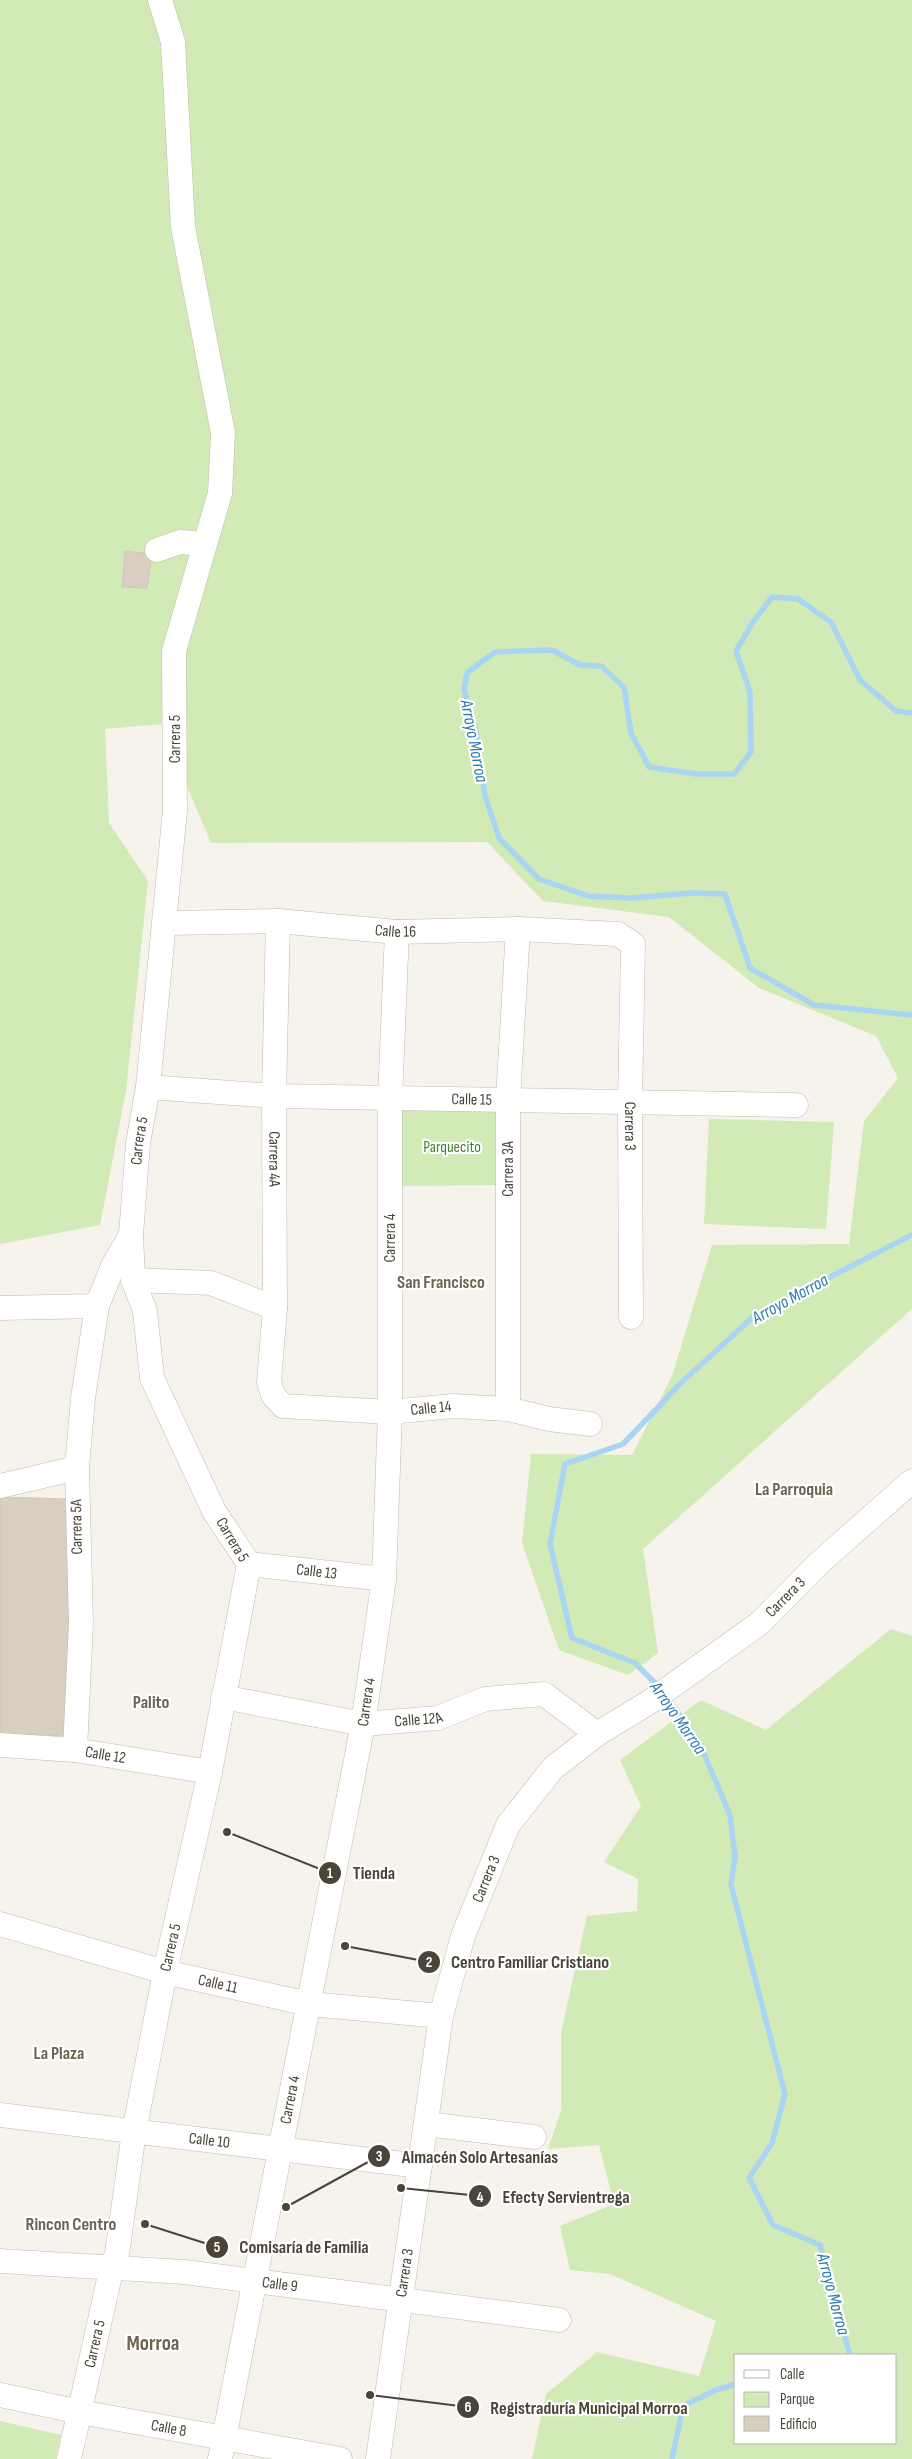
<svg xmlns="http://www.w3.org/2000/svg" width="912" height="2459" font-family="'Sofia Sans Condensed',sans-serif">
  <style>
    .green { fill: #d2eab5; fill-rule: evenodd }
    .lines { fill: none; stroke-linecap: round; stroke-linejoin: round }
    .stream { stroke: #a9d4f2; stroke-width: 5.5 }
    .building { fill: #d8cfc1; stroke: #d3c7b4 }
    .minor-casing { stroke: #c2bbae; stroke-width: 25 }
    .minor { stroke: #fff; stroke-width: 24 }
    .labels { text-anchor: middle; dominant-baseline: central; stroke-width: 4.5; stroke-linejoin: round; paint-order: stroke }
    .street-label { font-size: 16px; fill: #4b4439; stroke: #fff }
    .park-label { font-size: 16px; fill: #4a7f2a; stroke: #fff }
    .water-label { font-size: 18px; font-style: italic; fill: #2e7ab2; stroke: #fff }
    .neighbourhood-label { font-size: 18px; font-weight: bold; fill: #6e6250; stroke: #fff }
    .district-label { font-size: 21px; font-weight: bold; fill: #6e6250; stroke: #fff }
    .leader { fill: none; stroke: #4b4439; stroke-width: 2 }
    .callout-dot { fill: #4b4439; stroke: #fff; stroke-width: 2 }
    .mark-label { font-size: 15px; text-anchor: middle; font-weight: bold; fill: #fff }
    .callout-label { font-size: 18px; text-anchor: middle; font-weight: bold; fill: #4b4439; stroke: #fff; stroke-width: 4.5; stroke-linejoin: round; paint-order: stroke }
  </style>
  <rect width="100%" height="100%" fill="#f6f3ec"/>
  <g class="green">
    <polygon points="0,0 912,0 912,1309 643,1549 658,1653 628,1675 559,1650 522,1543 531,1454 632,1455 672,1376 712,1245 849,1244 864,1121 898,1078 876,1036 759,988 669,917 543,901 487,842 211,843 161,724 105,729 109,823 148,881 126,1091 100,1225 0,1244"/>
    <polygon points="399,1108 505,1109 504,1185 399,1186"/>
    <polygon points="709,1119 834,1122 826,1229 704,1224"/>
    <path d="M891 1629 912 1636V2459H532L546 2394 597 2352 699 2376 716 2321 610 2274 570 2270 560 2226 614 2204 599 2145 548 2149 561 2111V2033L587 1916 637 1911 638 1879 604 1862 641 1806 620 1760 701 1700 766 1730ZM736 2355H896V2443H736Z"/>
    <polygon points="0,2421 61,2435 56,2459 0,2459"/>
  </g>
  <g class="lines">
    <g class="stream">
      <polyline points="912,713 896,711 860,680 831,622 798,599 772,597 753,622 736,651 750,692 751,752 734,774 696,774 649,767 631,733 624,687 601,666 580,665 552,650 495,652 467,673 464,690 476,732 485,796 499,838 539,879 588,896 631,898 692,893 725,894 750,968 814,1005 912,1015"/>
      <polyline points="660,1688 635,1663 572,1638 550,1544 565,1464 623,1444 682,1382 754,1316 912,1235"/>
      <polyline points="667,1697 700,1744 730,1815 735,1856 731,1885 785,2094 772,2143 749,2178 773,2225 820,2245 850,2355"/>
      <polyline points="672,2459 683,2406 716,2390 736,2384"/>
    </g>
  </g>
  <g class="building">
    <polygon points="125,551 152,554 147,588 122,587"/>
    <polygon points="0,1497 67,1499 69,1598 66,1736 0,1733"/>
  </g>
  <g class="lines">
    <g class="minor-casing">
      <g id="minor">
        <polyline points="157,550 180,542 204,544"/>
        <path id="s1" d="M278 921 274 1096 275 1308 269 1382 273 1395 283 1406 390 1412 453 1406 508 1409 549 1419 590 1424"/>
        <path id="s2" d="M165 923 278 921 397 932 518 929 618 934 633 944 630 1103 631 1317"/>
        <path id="s3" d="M148 1087 274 1096 796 1105"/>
        <polyline points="133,1280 211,1283 275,1308"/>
        <polyline points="0,1308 97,1306"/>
        <polyline points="508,1409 508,1100 518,929"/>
        <polyline points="0,1486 77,1468"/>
        <path id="s4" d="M249 1564 384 1579"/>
        <path id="s5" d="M223 1697 363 1724 438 1718 485 1699 544 1694 597 1734"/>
        <path id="s6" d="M0 1745 75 1750 210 1772"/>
        <polyline points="75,1750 81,1623 77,1468 83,1398 97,1306 113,1266 131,1235"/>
        <path id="s7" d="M0 1924 165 1972 309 2004 441 2016"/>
        <path id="s8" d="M0 2115 420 2166"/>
        <polyline points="426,2124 534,2137"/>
        <path id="s9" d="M0 2261 184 2272 559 2320"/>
        <path id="s10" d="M0 2395 80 2412 340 2459"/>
        <path id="s11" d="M69 2459 112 2266 117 2254 134 2132 165 1972 210 1772 249 1564 214 1511 152 1378 145 1311 133 1280 131 1235 138 1143 148 1087 175 810 174 651 220 493 223 433 183 227 173 42 160 0"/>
        <path id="s12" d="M220 2459 363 1724 384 1579 390 1412V1098L397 932"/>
        <path id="s13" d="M378 2459 441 2016 463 1936 508 1825 553 1768 597 1734 648 1703 760 1623 818 1564 912 1481"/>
      </g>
    </g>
    <use href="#minor" class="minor"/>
  </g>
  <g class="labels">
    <g class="street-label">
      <text transform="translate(175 739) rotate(-90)">Carrera 5</text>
      <text stroke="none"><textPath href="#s2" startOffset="231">Calle 16</textPath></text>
      <text stroke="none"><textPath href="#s3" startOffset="324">Calle 15</textPath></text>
      <text stroke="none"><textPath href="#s2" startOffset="654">Carrera 3</textPath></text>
      <text stroke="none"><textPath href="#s11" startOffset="1364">Carrera 5</textPath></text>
      <text stroke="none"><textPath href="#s1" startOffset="238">Carrera 4A</textPath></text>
      <text transform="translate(508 1169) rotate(-90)">Carrera 3A</text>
      <text transform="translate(390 1238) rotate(-90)">Carrera 4</text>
      <text stroke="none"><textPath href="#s1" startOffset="638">Calle 14</textPath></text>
      <text transform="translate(77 1527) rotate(-91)">Carrera 5A</text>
      <text transform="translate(232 1540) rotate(59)">Carrera 5</text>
      <text stroke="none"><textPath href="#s4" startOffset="68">Calle 13</textPath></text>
      <text stroke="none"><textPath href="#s13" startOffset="1012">Carrera 3</textPath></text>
      <text stroke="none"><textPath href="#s12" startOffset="771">Carrera 4</textPath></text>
      <text stroke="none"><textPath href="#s5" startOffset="198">Calle 12A</textPath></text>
      <text stroke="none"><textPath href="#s6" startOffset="106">Calle 12</textPath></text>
      <text stroke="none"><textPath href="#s13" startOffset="592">Carrera 3</textPath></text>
      <text stroke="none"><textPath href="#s11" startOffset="522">Carrera 5</textPath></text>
      <text stroke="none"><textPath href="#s7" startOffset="226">Calle 11</textPath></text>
      <text stroke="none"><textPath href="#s12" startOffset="366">Carrera 4</textPath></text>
      <text stroke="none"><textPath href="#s8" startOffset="211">Calle 10</textPath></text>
      <text stroke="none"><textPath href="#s13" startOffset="188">Carrera 3</textPath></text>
      <text stroke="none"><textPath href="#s9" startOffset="281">Calle 9</textPath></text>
      <text stroke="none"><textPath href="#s11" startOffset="118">Carrera 5</textPath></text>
      <text stroke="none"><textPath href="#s10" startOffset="172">Calle 8</textPath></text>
    </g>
    <g class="park-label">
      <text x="452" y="1147">Parquecito</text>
    </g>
    <g class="water-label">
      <text transform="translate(474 741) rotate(79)">Arroyo Morroa</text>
      <text transform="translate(790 1299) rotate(-29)">Arroyo Morroa</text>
      <text transform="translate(678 1718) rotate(55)">Arroyo Morroa</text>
      <text transform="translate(833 2294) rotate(75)">Arroyo Morroa</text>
    </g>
    <g class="neighbourhood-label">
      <text x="441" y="1282">San Francisco</text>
      <text x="794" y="1489">La Parroquia</text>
      <text x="151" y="1702">Palito</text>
      <text x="59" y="2053">La Plaza</text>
      <text x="71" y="2224">Rincon Centro</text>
    </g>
    <g class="district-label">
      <text x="153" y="2343">Morroa</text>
    </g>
  </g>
  <path class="leader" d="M227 1832L330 1873M345 1946L429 1962M286 2207L379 2156M401 2188L480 2196M145 2224L217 2247M370 2395L468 2407"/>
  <g class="callout-dot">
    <circle cx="227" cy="1832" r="5"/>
    <circle cx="345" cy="1946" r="5"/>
    <circle cx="286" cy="2207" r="5"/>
    <circle cx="401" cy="2188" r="5"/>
    <circle cx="145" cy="2224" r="5"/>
    <circle cx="370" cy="2395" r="5"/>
    <circle cx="330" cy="1873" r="12"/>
    <circle cx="429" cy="1962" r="12"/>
    <circle cx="379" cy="2156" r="12"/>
    <circle cx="480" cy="2196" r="12"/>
    <circle cx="217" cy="2247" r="12"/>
    <circle cx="468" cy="2407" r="12"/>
  </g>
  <g class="mark-label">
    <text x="330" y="1878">1</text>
    <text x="429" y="1967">2</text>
    <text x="379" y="2161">3</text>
    <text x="480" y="2202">4</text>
    <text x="217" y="2252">5</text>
    <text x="468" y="2412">6</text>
  </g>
  <g class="callout-label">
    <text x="374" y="1879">Tienda</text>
    <text x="530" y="1968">Centro Familiar Cristiano</text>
    <text x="480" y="2163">Almacén Solo Artesanías</text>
    <text x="566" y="2203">Efecty Servientrega</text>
    <text x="304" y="2253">Comisaría de Familia</text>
    <text x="589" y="2414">Registraduría Municipal Morroa</text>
  </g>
  <rect x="734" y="2354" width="162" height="90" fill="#ffffff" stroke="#b7b4b0"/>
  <rect x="744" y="2370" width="25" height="8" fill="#ffffff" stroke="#b7b4b0"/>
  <text x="780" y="2379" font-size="15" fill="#4b4439">Calle</text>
  <rect x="744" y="2392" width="25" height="15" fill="#d2eab5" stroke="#b7b4b0"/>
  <text x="780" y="2404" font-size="15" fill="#4b4439">Parque</text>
  <rect x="744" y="2416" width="25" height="15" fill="#d8cfc1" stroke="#b7b4b0"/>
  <text x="780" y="2429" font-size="15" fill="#4b4439">Edificio</text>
</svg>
